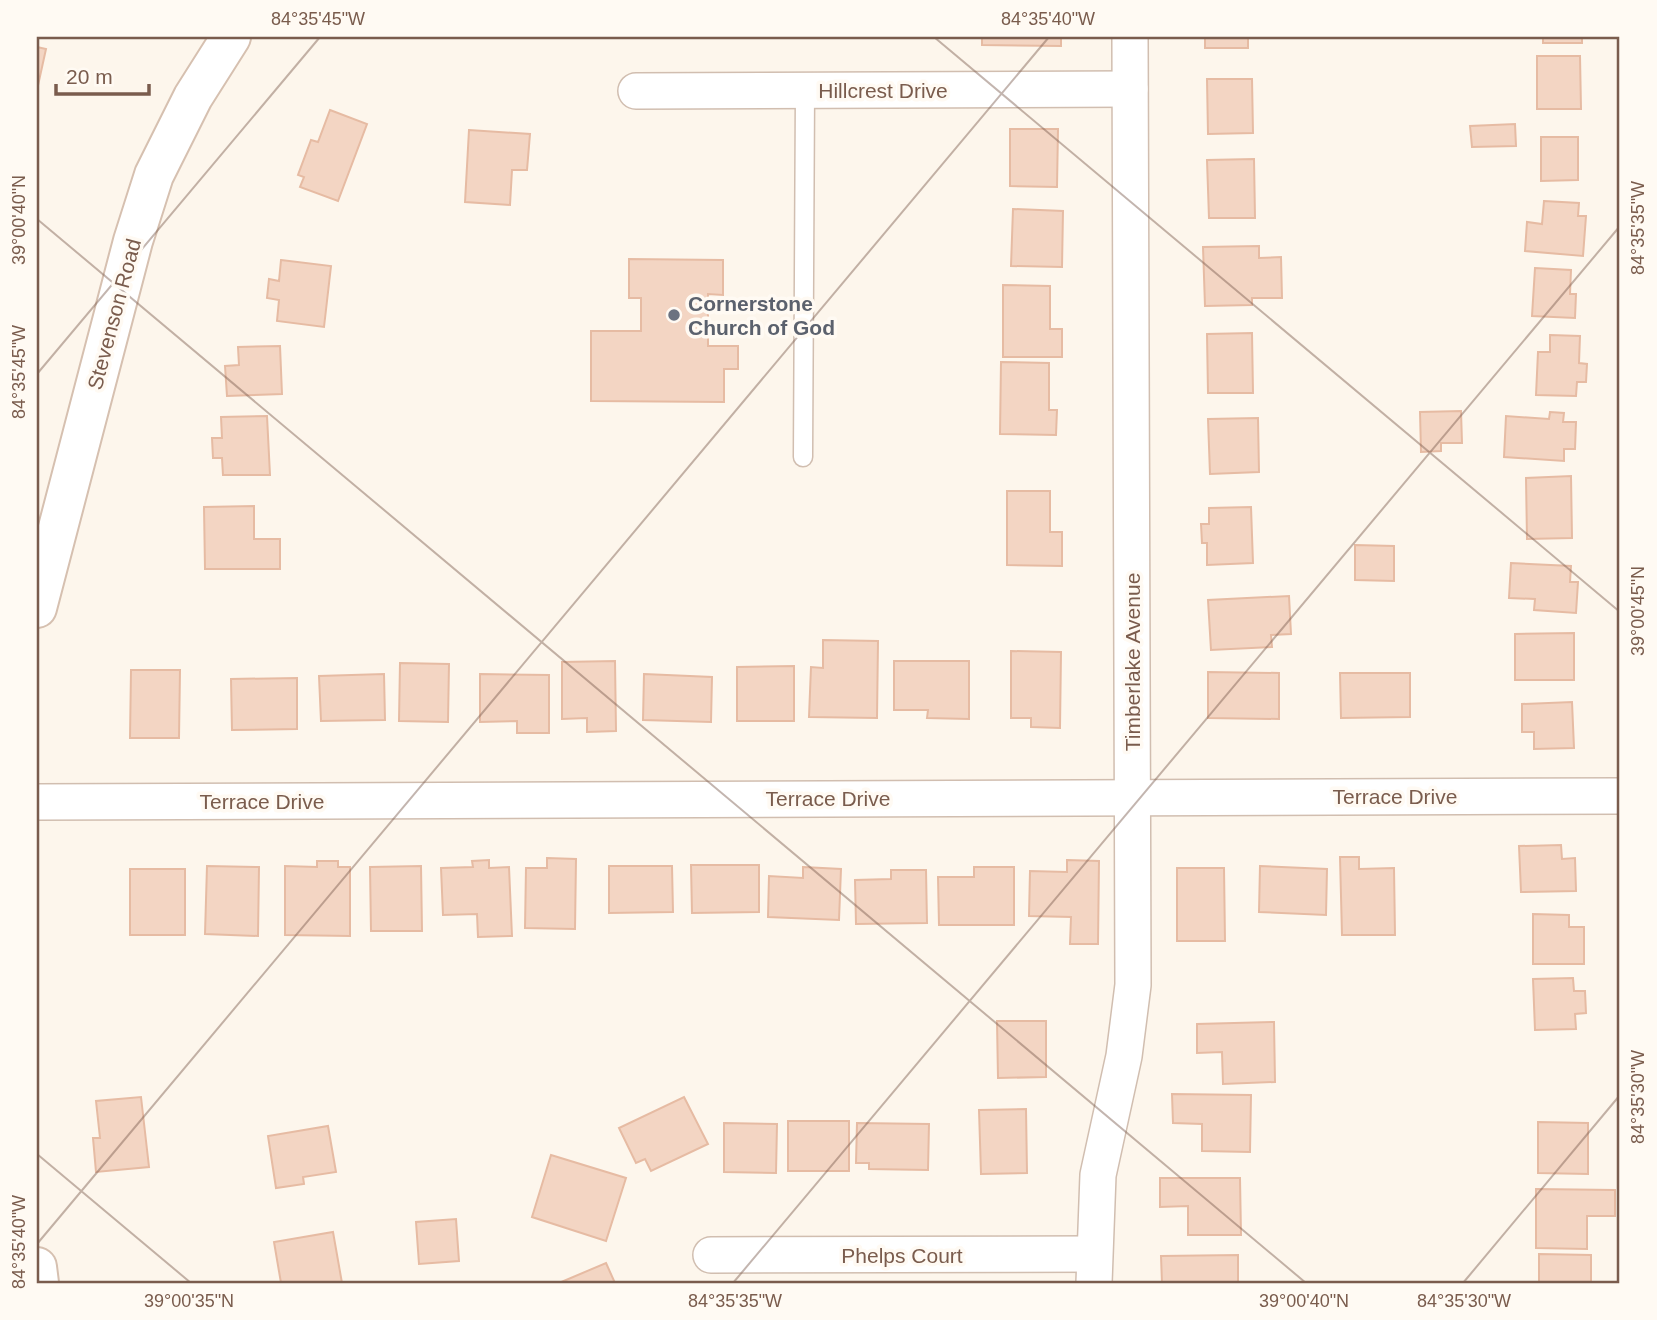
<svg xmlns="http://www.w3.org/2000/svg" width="1657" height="1320" font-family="Helvetica,sans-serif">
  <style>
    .building { fill: #f3d5c3; stroke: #e6bba3; stroke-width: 2 }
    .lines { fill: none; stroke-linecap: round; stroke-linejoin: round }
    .lane-casing { stroke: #d1beb0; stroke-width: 21 }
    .street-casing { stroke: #d1beb0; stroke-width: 38 }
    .secondary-casing { stroke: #d6c0b0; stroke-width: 42 }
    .lane { stroke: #fff; stroke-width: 18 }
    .street { stroke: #fff; stroke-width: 35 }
    .secondary { stroke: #fff; stroke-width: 38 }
    .ticks { fill: none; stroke: #7a5c4d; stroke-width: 2; stroke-opacity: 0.45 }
    .worship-dot { fill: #6b7280; stroke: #fffaf3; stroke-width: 2.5 }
    .labels { text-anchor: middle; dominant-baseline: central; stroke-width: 7; stroke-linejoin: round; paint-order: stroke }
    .street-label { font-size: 21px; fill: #7a5c4d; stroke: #fffaf3 }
    .worship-label { font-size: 21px; font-weight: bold; fill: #5b616d; stroke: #fffaf3; text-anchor: start }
    .neatline { fill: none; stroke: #7a5c4d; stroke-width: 2.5 }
    .ticks-label { font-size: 18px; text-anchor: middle; fill: #7a5c4d }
  </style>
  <rect width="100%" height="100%" fill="#fdf6ec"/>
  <g class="building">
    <polygon points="982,37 1061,37 1061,46 982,45"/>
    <rect x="1205" y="37" width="43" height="11"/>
    <rect x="1543" y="37" width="39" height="6"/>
    <polygon points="37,47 46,49 37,90"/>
    <polygon points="1537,56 1580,56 1581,109 1537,109"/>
    <polygon points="1207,79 1252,79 1253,133 1208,134"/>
    <polygon points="330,110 367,124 338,201 300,187 304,177 298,175 311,140 318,142"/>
    <polygon points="1515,124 1516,146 1472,147 1470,126"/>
    <polygon points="1010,129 1058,129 1057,187 1010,186"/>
    <polygon points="469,130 530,134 527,170 512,170 510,205 465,202"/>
    <polygon points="1541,137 1578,137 1578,180 1541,181"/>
    <polygon points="1254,159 1255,218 1209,218 1207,160"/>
    <polygon points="1544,201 1579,203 1578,216 1586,216 1583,256 1525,251 1527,222 1542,224"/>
    <polygon points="1013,209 1063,211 1062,267 1011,266"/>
    <polygon points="1259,246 1259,258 1281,257 1282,298 1252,298 1252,305 1205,306 1203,247"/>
    <polygon points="629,259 723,260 723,295 708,294 708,346 738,346 738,369 724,369 724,402 591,401 591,331 641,331 641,298 629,298"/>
    <polygon points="281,260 331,266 324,327 277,321 279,300 267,298 269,279 279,281"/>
    <polygon points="1535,268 1571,270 1570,294 1576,294 1575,318 1532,316"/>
    <polygon points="1003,285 1050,286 1050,329 1062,329 1062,357 1003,357"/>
    <polygon points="1252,333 1253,393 1208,393 1207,334"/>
    <polygon points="1550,335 1580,336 1579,363 1587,364 1586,382 1577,382 1576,396 1536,395 1538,352 1550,352"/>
    <polygon points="280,346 282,394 227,396 225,366 239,365 238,347"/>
    <polygon points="1001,362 1049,363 1049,410 1057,410 1056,435 1000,434"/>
    <polygon points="1461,411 1462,443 1441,443 1441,451 1421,452 1420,412"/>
    <polygon points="1550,412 1564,413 1563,422 1576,422 1575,449 1564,449 1564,461 1504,457 1506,416 1549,419"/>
    <polygon points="267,416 270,475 223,475 222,458 213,458 212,438 222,438 221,417"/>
    <polygon points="1258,418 1259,472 1210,474 1208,419"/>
    <polygon points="1571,476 1572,538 1527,539 1526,478"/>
    <polygon points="1007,491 1050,491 1050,532 1062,532 1062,566 1007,565"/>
    <polygon points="254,506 254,539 280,539 280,569 205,569 204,507"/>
    <polygon points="1251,507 1253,563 1207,565 1207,543 1202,543 1201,524 1209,524 1209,508"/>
    <polygon points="1355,545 1394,546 1394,581 1355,580"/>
    <polygon points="1511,563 1571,566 1570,582 1578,582 1576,613 1534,610 1535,599 1509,598"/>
    <polygon points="1289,596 1291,634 1271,635 1272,647 1211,650 1208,600"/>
    <polygon points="1574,633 1574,680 1515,680 1515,634"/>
    <polygon points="823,640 878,641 877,718 809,717 811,667 823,668"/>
    <polygon points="1011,651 1061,652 1060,728 1031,727 1031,718 1011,718"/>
    <polygon points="615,661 616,731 587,732 587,718 562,719 562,662"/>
    <polygon points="894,661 969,661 969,719 927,718 928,710 894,710"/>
    <polygon points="400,663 449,664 448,722 399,721"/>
    <polygon points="794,666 794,721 737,721 737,667"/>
    <polygon points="131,670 180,670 179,738 130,738"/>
    <polygon points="1208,672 1279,673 1279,719 1208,718"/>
    <polygon points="1340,673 1410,673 1410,717 1341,718"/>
    <polygon points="384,674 385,720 321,721 319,676"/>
    <polygon points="480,674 549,675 549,733 517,733 517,721 480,722"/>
    <polygon points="644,674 712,677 711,722 643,720"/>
    <polygon points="297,678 297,729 232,730 231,679"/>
    <polygon points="1572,702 1574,748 1534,749 1534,732 1522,732 1522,704"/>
    <polygon points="1561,845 1562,859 1575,858 1576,891 1521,892 1519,846"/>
    <polygon points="1340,857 1359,857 1359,869 1394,868 1395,935 1342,935"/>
    <polygon points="547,858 576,859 575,929 525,928 526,868 547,868"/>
    <polygon points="489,860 489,868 509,867 512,936 478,937 477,914 443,915 441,868 473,867 472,861"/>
    <polygon points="1067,860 1099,861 1098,944 1070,944 1071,917 1029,916 1030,871 1067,872"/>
    <polygon points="317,861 338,861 338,867 350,867 350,936 285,935 285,866 317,867"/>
    <polygon points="691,865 759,865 759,912 692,913"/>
    <polygon points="207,866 259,867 258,936 205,934"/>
    <polygon points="421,866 422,931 371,931 370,867"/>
    <polygon points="609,866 672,866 673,912 609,913"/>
    <polygon points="1260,866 1327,869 1326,915 1259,912"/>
    <polygon points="803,867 841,869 839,920 768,917 769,876 803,878"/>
    <polygon points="974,867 1014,867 1014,925 939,925 938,877 974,877"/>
    <polygon points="1177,868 1224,868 1225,941 1177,941"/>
    <rect x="130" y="869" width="55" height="66"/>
    <polygon points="891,870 926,870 927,923 856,924 855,880 891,879"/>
    <polygon points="1533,914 1569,915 1569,927 1584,927 1584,964 1533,964"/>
    <polygon points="1573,978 1574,991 1585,991 1586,1013 1575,1014 1576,1029 1535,1030 1533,979"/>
    <polygon points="997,1021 1046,1021 1046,1077 998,1078"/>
    <polygon points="1274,1022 1275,1082 1223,1084 1222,1052 1197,1053 1197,1024"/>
    <polygon points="1172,1094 1251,1095 1250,1152 1202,1151 1202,1124 1173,1123"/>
    <polygon points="141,1097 149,1167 96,1172 93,1138 100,1138 96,1101"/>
    <polygon points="684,1097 708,1144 651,1171 645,1159 636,1163 619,1128"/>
    <polygon points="1026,1109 1027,1173 981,1174 979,1110"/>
    <rect x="788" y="1121" width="61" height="50"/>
    <polygon points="1538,1122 1588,1123 1588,1174 1538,1173"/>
    <polygon points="724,1123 777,1124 776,1173 724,1172"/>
    <polygon points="857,1123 929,1124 928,1170 869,1169 869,1163 856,1163"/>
    <polygon points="328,1126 336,1172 303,1177 304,1184 276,1188 268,1136"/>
    <polygon points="551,1155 626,1178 606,1241 532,1217"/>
    <polygon points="1160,1178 1240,1178 1241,1235 1188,1235 1188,1206 1160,1207"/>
    <polygon points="1536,1189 1615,1190 1615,1216 1587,1216 1587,1249 1536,1248"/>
    <polygon points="456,1219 459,1261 419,1264 416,1222"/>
    <polygon points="333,1232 342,1283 281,1283 274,1242"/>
    <polygon points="1539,1254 1591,1255 1591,1283 1539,1283"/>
    <polygon points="1238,1255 1238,1283 1162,1283 1161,1256"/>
    <polygon points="606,1263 615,1283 559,1283"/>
  </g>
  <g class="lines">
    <g class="lane-casing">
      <polyline id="lane" points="803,457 805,91"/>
    </g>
    <g class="street-casing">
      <g id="street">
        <polyline points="636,91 1130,89"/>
        <polyline points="37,802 1620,796"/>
        <polyline points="711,1255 1094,1254"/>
        <polyline points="1094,1283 1098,1175 1124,1056 1133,985 1130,37"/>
      </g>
    </g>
    <g class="secondary-casing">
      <g id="secondary">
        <polyline points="37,608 133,241 154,175 193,97 231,37"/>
        <polyline points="37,1267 39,1283"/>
      </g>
    </g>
    <use href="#lane" class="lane"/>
    <use href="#street" class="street"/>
    <use href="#secondary" class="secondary"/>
  </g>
  <path class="ticks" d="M934 37 1620 612M37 219 1306 1283M37 374 320 37M37 1154 191 1283M37 1244 1049 37M733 1283 1620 226M1463 1283 1620 1095"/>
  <circle class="worship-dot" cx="674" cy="315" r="7"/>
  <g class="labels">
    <g class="street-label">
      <text x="883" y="90">Hillcrest Drive</text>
      <text transform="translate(114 314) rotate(-75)">Stevenson Road</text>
      <text transform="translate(1132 662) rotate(-90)">Timberlake Avenue</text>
      <text x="1395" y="796">Terrace Drive</text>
      <text x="828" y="798">Terrace Drive</text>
      <text x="262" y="801">Terrace Drive</text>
      <text x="902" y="1255">Phelps Court</text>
    </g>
    <g class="worship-label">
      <text x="688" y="303">Cornerstone<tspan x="688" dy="24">Church of God</tspan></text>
    </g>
  </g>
  <rect width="1657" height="1320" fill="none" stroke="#fffaf3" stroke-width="77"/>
  <path d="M56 84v10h93v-10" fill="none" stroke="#7a5c4d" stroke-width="3.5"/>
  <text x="66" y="84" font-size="21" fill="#7a5c4d" stroke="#fffaf3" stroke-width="5" paint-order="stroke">20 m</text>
  <rect x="38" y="38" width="1580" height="1244" class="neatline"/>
  <g class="ticks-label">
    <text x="318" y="25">84°35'45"W</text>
    <text x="1048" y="25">84°35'40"W</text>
    <text transform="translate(19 220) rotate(-90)" y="6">39°00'40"N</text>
    <text transform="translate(1638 228) rotate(-90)" y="6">84°35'35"W</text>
    <text transform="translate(19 372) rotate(-90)" y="6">84°35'45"W</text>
    <text transform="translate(1638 611) rotate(-90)" y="6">39°00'45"N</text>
    <text transform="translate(1638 1097) rotate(-90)" y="6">84°35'30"W</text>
    <text transform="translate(19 1242) rotate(-90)" y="6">84°35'40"W</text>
    <text x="189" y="1307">39°00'35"N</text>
    <text x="735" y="1307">84°35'35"W</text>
    <text x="1304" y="1307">39°00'40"N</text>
    <text x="1464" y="1307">84°35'30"W</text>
  </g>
</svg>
